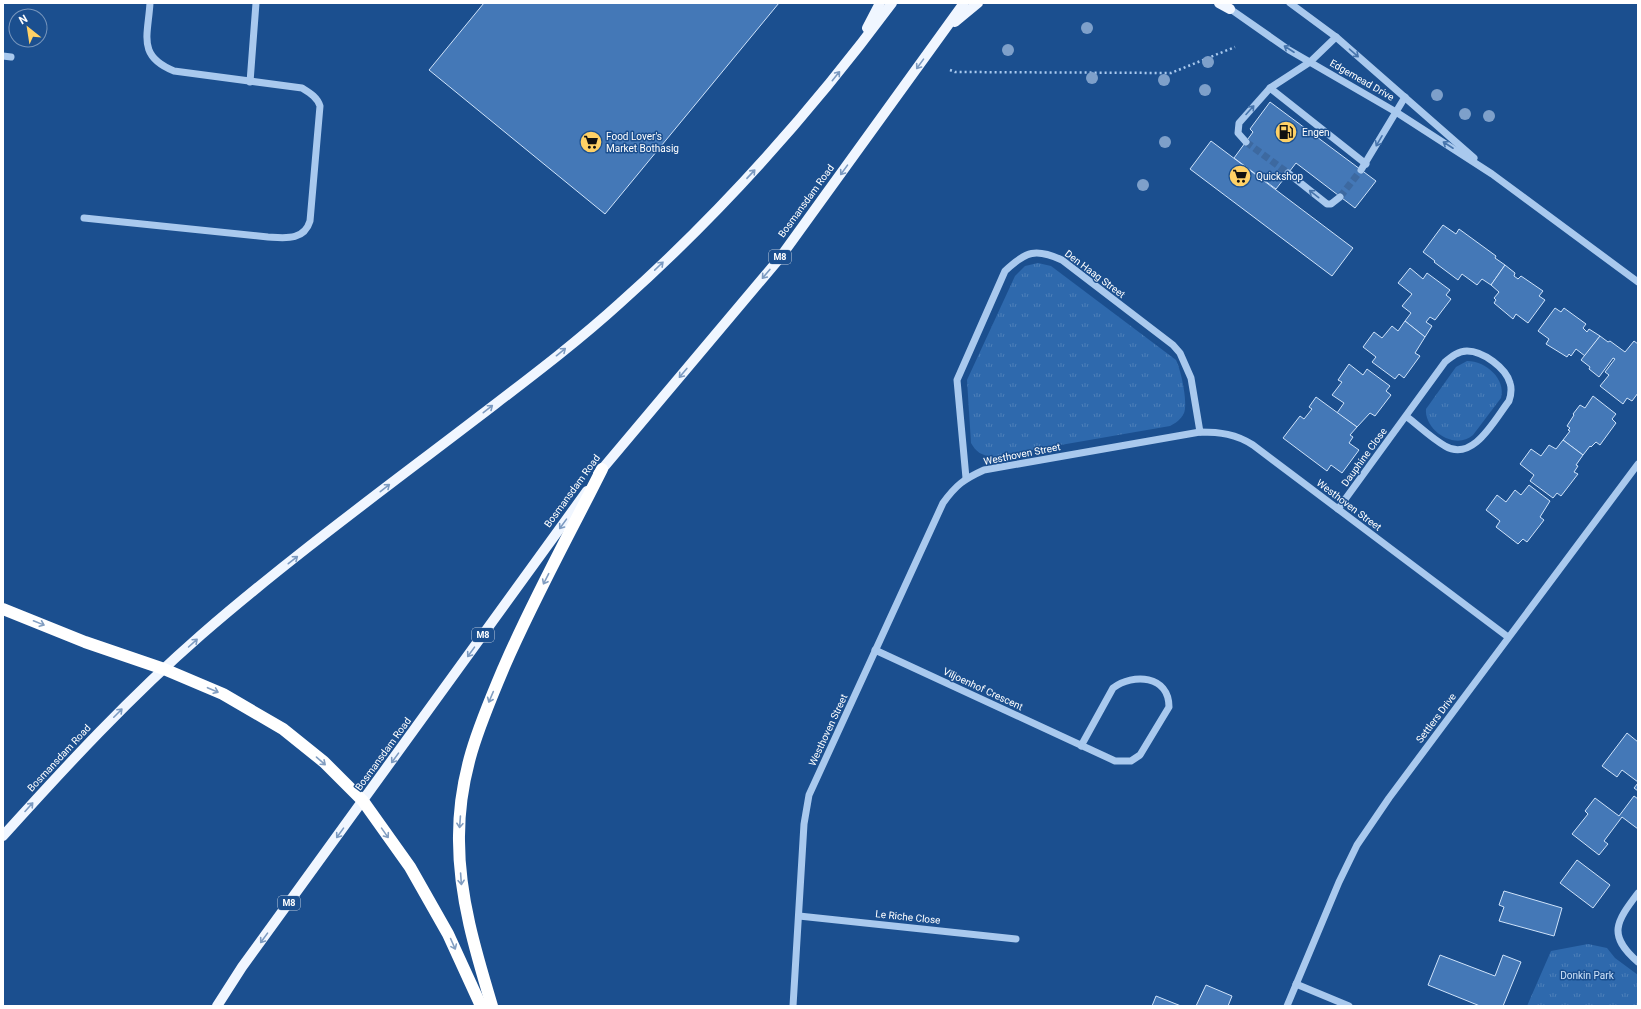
<svg xmlns="http://www.w3.org/2000/svg" width="1641" height="1009" font-family="Roboto,sans-serif">
  <style>
    .park { fill: url(#park-tufts) }
    .building { fill: #4478b7; stroke: #cfe3fa }
    .lines { fill: none; stroke-linecap: round; stroke-linejoin: round }
    .minor-tunnel { stroke: #3d69a0; stroke-width: 7; stroke-dasharray: 7 3.5; stroke-linecap: butt }
    .path { stroke: #a9c9ee; stroke-width: 2.5; stroke-dasharray: 2 3; stroke-linecap: butt }
    .minor { stroke: #a9c9ee; stroke-width: 7 }
    .major { stroke: #f0f6ff; stroke-width: 10 }
    .highway { stroke: #fff; stroke-width: 12 }
    .tree { fill: #7ea0ca }
    .oneway { stroke: #4674ac }
    .oneway2 { stroke: #7b9ac1 }
    .oneway3 { stroke: #829ec1 }
    .labels { text-anchor: middle; dominant-baseline: central; stroke-width: 3; stroke-linejoin: round; paint-order: stroke }
    .shield { fill: #1b4f8f; stroke: #bbcadd; stroke-width: 1 }
    .shield-label { font-size: 9px; font-weight: bold; fill: #fff }
    .street-label { font-size: 10px; fill: #fff; stroke: #1b4f8f }
    .poi-label { font-size: 10px; fill: #fff; stroke: #1b4f8f; text-anchor: start }
    .park-label { font-size: 10px; fill: #cfe3fa; stroke: #1b4f8f }
  </style>
  <defs>
    <pattern id="park-tufts" width="24" height="20" patternUnits="userSpaceOnUse"><rect width="24" height="20" fill="#2e69ad"/><path d="M3 7l-1-3M5 7V3M7 7l1-3M15 17l-1-3M17 17v-4M19 17l1-3" fill="none" stroke="#4d80b9"/></pattern>
  </defs>
  <rect width="100%" height="100%" fill="#1b4f8f"/>
  <g class="park">
    <path d="M1038 263 1051 266 1176 360C1181 370 1188 403 1184 413 1181 419 1176 423 1170 426L992 457C981 455 976 452 971 443L967 380 1015 276 1025 266Z"/>
    <path d="M1467 361C1486 361 1506 379 1501 398L1473 435C1455 451 1424 430 1426 409L1456 367Z"/>
    <polygon points="1588,944 1607,948 1615,958 1638,975 1638,1006 1527,1006 1551,951"/>
  </g>
  <g class="building">
    <polygon points="484,3 779,3 605,214 429,70"/>
    <polygon points="1270,102 1376,181 1355,208 1296,163 1276,189 1234,158 1253,132 1250,129"/>
    <polygon points="1211,141 1353,248 1332,276 1190,169"/>
    <polygon points="1443,225 1456,234 1459,229 1496,256 1495,258 1505,265 1491,285 1482,279 1477,285 1462,274 1458,280 1434,262 1435,261 1423,252"/>
    <polygon points="1505,265 1515,273 1514,276 1518,279 1521,276 1543,291 1539,296 1545,300 1528,323 1516,314 1513,319 1494,303 1496,300 1494,298 1499,292 1491,285"/>
    <polygon points="1410,268 1423,279 1427,273 1450,290 1446,295 1451,299 1435,320 1430,317 1426,322 1432,326 1425,337 1405,321 1411,313 1402,306 1412,294 1398,283"/>
    <polygon points="1555,308 1561,312 1564,308 1586,324 1583,328 1587,332 1589,329 1600,336 1585,356 1576,349 1571,356 1569,354 1567,357 1546,344 1549,339 1538,331"/>
    <polygon points="1405,321 1425,337 1415,353 1420,356 1404,378 1399,374 1395,379 1372,362 1376,357 1363,347 1374,332 1382,338 1392,326 1398,331"/>
    <polygon points="1600,336 1608,342 1610,341 1625,352 1634,341 1638,344 1638,393 1632,401 1627,398 1623,404 1600,386 1609,375 1605,372 1615,359 1613,358 1599,377 1589,369 1590,367 1581,360"/>
    <polygon points="1349,364 1363,375 1367,369 1390,386 1386,391 1391,395 1375,416 1370,413 1357,427 1337,413 1344,403 1332,395 1342,382 1338,380"/>
    <polygon points="1593,396 1616,414 1612,419 1616,423 1600,445 1596,442 1591,447 1590,446 1583,455 1563,440 1570,431 1568,430 1570,428 1567,426 1574,415 1573,414 1580,405 1585,408"/>
    <polygon points="1316,397 1357,427 1350,435 1353,437 1349,443 1359,450 1342,473 1331,465 1327,471 1283,438 1300,416 1304,419 1312,409 1309,407"/>
    <polygon points="1563,440 1583,455 1576,465 1578,466 1574,472 1578,474 1561,496 1557,493 1553,498 1530,481 1534,475 1520,464 1531,449 1541,456 1549,445 1556,449"/>
    <polygon points="1529,485 1550,501 1540,517 1544,520 1527,542 1523,539 1518,544 1496,527 1500,521 1486,510 1497,495 1506,502 1515,490 1521,495"/>
    <polygon points="1627,733 1638,742 1638,782 1622,770 1617,777 1602,766"/>
    <polygon points="1638,783 1638,791 1634,788"/>
    <polygon points="1634,796 1638,799 1638,829 1622,817 1604,841 1608,844 1599,855 1572,834 1588,814 1585,811 1595,798 1619,816"/>
    <polygon points="1577,860 1610,885 1593,908 1560,883"/>
    <polygon points="1504,891 1562,908 1554,936 1499,921 1504,907 1499,905"/>
    <polygon points="1440,955 1495,976 1503,955 1521,962 1503,1006 1480,1006 1428,985"/>
    <polygon points="1206,985 1232,996 1228,1006 1196,1006"/>
    <polygon points="1156,996 1181,1006 1152,1006"/>
  </g>
  <g class="lines">
    <g class="minor-tunnel">
      <polyline points="1246,142 1288,173"/>
      <polyline points="1340,197 1361,170"/>
    </g>
    <polyline class="path" points="950,70 955,72 1171,73 1235,47"/>
    <g class="minor">
      <polyline points="1290,3 1336,37 1474,158"/>
      <polyline points="1226,6 1289,50 1396,112 1492,174 1638,282"/>
      <polyline points="3,56 11,57"/>
      <polyline points="250,82 256,3"/>
      <polyline points="1270,88 1366,164"/>
      <polyline points="1246,142 1238,133 1239,123 1270,88 1310,62 1336,37"/>
      <polyline points="1361,170 1405,97"/>
      <polyline points="1288,173 1327,204 1331,204 1340,197"/>
      <path d="M84 218 268 237C285 238 304 241 310 221L320 106C317 97 310 93 302 88L174 71C137 56 148 36 150 3"/>
      <path d="M966 478 957 380 1005 271C1026 251 1036 248 1062 260L1173 345 1180 353 1191 378 1200 432"/>
      <path d="M1338 509 1445 362C1451 357 1458 351 1467 351 1483 351 1506 368 1510 383 1512 389 1511 395 1509 401 1495 419 1473 463 1445 446 1431 438 1419 426 1406 416"/>
      <path d="M875 650 1115 761H1131L1140 755 1169 707C1169 675 1133 673 1113 688L1081 746"/>
      <path d="M1638 893C1616 922 1607 935 1638 962"/>
      <polyline points="799,916 1016,939"/>
      <polyline points="1296,984 1349,1006"/>
      <path d="M793 1006 804 824 809 795 943 503C956 485 964 479 984 470L1200 432C1220 432 1236 434 1253 445L1508 637"/>
      <polyline points="1287,1006 1339,882 1357,845 1389,798 1638,464"/>
    </g>
    <g class="major">
      <polyline points="1219,3 1230,9"/>
      <polyline points="955,22 978,3"/>
      <polyline points="867,28 880,3"/>
      <polyline points="598,474 779,259 964,3"/>
      <path d="M3 836C66 766 130 697 201 635 291 557 387 487 481 415 528 379 576 343 620 303 721 213 811 112 892 3"/>
      <polyline points="217,1006 242,967 587,491"/>
    </g>
    <g class="highway">
      <polyline points="3,609 85,642 164,669 223,694 283,729 324,762 363,801 410,867 448,934 481,1006"/>
      <path d="M492 1006C476 953 459 897 459 841 458 775 479 726 504 667 533 600 569 535 602 469"/>
    </g>
  </g>
  <g class="tree">
    <circle cx="1087" cy="28" r="6"/>
    <circle cx="1008" cy="50" r="6"/>
    <circle cx="1208" cy="62" r="6"/>
    <circle cx="1092" cy="78" r="6"/>
    <circle cx="1164" cy="80" r="6"/>
    <circle cx="1205" cy="90" r="6"/>
    <circle cx="1437" cy="95" r="6"/>
    <circle cx="1465" cy="114" r="6"/>
    <circle cx="1489" cy="116" r="6"/>
    <circle cx="1165" cy="142" r="6"/>
    <circle cx="1143" cy="185" r="6"/>
  </g>
  <defs><path id="oneway-shaft" d="M-6 0H5M1.5-3L5.5 0L1.5 3" fill="none" stroke-width="1.6" stroke-linecap="round" stroke-linejoin="round"/></defs>
  <g class="oneway">
    <use href="#oneway-shaft" transform="translate(1289 49) rotate(-147)"/>
    <use href="#oneway-shaft" transform="translate(1354 53) rotate(41)"/>
    <use href="#oneway-shaft" transform="translate(1250 110) rotate(-48)"/>
    <use href="#oneway-shaft" transform="translate(1379 141) rotate(120)"/>
    <use href="#oneway-shaft" transform="translate(1448 145) rotate(-147)"/>
    <use href="#oneway-shaft" transform="translate(1314 194) rotate(-142)"/>
  </g>
  <g class="oneway2">
    <use href="#oneway-shaft" transform="translate(920 64) rotate(126)"/>
    <use href="#oneway-shaft" transform="translate(836 76) rotate(-51)"/>
    <use href="#oneway-shaft" transform="translate(844 170) rotate(126)"/>
    <use href="#oneway-shaft" transform="translate(751 174) rotate(-47)"/>
    <use href="#oneway-shaft" transform="translate(659 266) rotate(-44)"/>
    <use href="#oneway-shaft" transform="translate(766 274) rotate(130)"/>
    <use href="#oneway-shaft" transform="translate(561 352) rotate(-39)"/>
    <use href="#oneway-shaft" transform="translate(683 373) rotate(130)"/>
    <use href="#oneway-shaft" transform="translate(488 409) rotate(-38)"/>
    <use href="#oneway-shaft" transform="translate(385 488) rotate(-38)"/>
    <use href="#oneway-shaft" transform="translate(563 524) rotate(126)"/>
    <use href="#oneway-shaft" transform="translate(293 560) rotate(-38)"/>
    <use href="#oneway-shaft" transform="translate(193 643) rotate(-42)"/>
    <use href="#oneway-shaft" transform="translate(471 652) rotate(126)"/>
    <use href="#oneway-shaft" transform="translate(118 713) rotate(-45)"/>
    <use href="#oneway-shaft" transform="translate(395 758) rotate(126)"/>
    <use href="#oneway-shaft" transform="translate(29 807) rotate(-48)"/>
    <use href="#oneway-shaft" transform="translate(340 833) rotate(126)"/>
    <use href="#oneway-shaft" transform="translate(264 938) rotate(126)"/>
  </g>
  <g class="oneway3">
    <use href="#oneway-shaft" transform="translate(546 579) rotate(117)"/>
    <use href="#oneway-shaft" transform="translate(39 623) rotate(22)"/>
    <use href="#oneway-shaft" transform="translate(213 690) rotate(23)"/>
    <use href="#oneway-shaft" transform="translate(491 697) rotate(113)"/>
    <use href="#oneway-shaft" transform="translate(321 761) rotate(41)"/>
    <use href="#oneway-shaft" transform="translate(460 822) rotate(94)"/>
    <use href="#oneway-shaft" transform="translate(385 833) rotate(55)"/>
    <use href="#oneway-shaft" transform="translate(461 879) rotate(86)"/>
    <use href="#oneway-shaft" transform="translate(453 944) rotate(66)"/>
  </g>
  <defs>
    <g id="fuel-disc" transform="scale(1.15)"><circle r="9.5" fill="#ffd166" stroke="#1b4f8f"/><path d="M-5.5-6h7V0h2V4h1.3V-2.5L3-4.5l.8-.8L6-3V5H2.5V1h-1V6h-7ZM-4.2-4.7v3.2H.2V-4.7Z" fill="#111"/></g>
    <g id="supermarket-disc" transform="scale(1.15)"><circle r="9.5" fill="#ffd166" stroke="#1b4f8f"/><path d="M-6-5.5h2.5l.6 2H6L4.5 2H-2.5L-4.4-4H-6ZM-1.5 3.2a1.3 1.3 0 1 0 .1 0ZM3 3.2a1.3 1.3 0 1 0 .1 0Z" fill="#111"/></g>
  </defs>
  <g fill-rule="evenodd">
    <use href="#fuel-disc" x="1286" y="132"/>
    <use href="#supermarket-disc" x="591" y="142"/>
    <use href="#supermarket-disc" x="1240" y="176"/>
  </g>
  <g class="labels">
    <g class="shield">
      <rect x="769" y="250" width="22" height="14" rx="3"/>
      <rect x="472" y="628" width="22" height="14" rx="3"/>
      <rect x="278" y="896" width="22" height="14" rx="3"/>
    </g>
    <g class="shield-label">
      <text x="780" y="257">M8</text>
      <text x="483" y="635">M8</text>
      <text x="289" y="903">M8</text>
    </g>
    <g class="street-label">
      <text transform="translate(1362 80) rotate(30)">Edgemead Drive</text>
      <text transform="translate(806 201) rotate(-54)">Bosmansdam Road</text>
      <text transform="translate(1095 274) rotate(37)">Den Haag Street</text>
      <text transform="translate(1022 454) rotate(-11)">Westhoven Street</text>
      <text transform="translate(1364 457) rotate(-54)">Dauphine Close</text>
      <text transform="translate(572 491) rotate(-54)">Bosmansdam Road</text>
      <text transform="translate(1349 505) rotate(37)">Westhoven Street</text>
      <text transform="translate(983 689) rotate(25)">Viljoenhof Crescent</text>
      <text transform="translate(1436 718) rotate(-53)">Settlers Drive</text>
      <text transform="translate(828 730) rotate(-65)">Westhoven Street</text>
      <text transform="translate(383 754) rotate(-54)">Bosmansdam Road</text>
      <text transform="translate(59 758) rotate(-47)">Bosmansdam Road</text>
      <text transform="translate(908 917) rotate(6)">Le Riche Close</text>
    </g>
    <g class="poi-label">
      <text x="1302" y="132">Engen</text>
      <text x="606" y="136">Food Lover's<tspan x="606" dy="12">Market Bothasig</tspan></text>
      <text x="1256" y="176">Quickshop</text>
    </g>
    <g class="park-label">
      <text x="1587" y="975">Donkin Park</text>
    </g>
  </g>
  <rect width="1641" height="1009" fill="none" stroke="#ffffff" stroke-width="8"/>
  <g transform="translate(28 28) rotate(330)"><circle r="19" fill="#1b4f8f" stroke="#7695bc"/>
  <path d="M0-3L7 15L0 10L-7 15Z" fill="#ffd166"/>
  <text y="-6" font-size="11" font-weight="bold" text-anchor="middle" fill="#ffffff">N</text>
  </g>
</svg>
